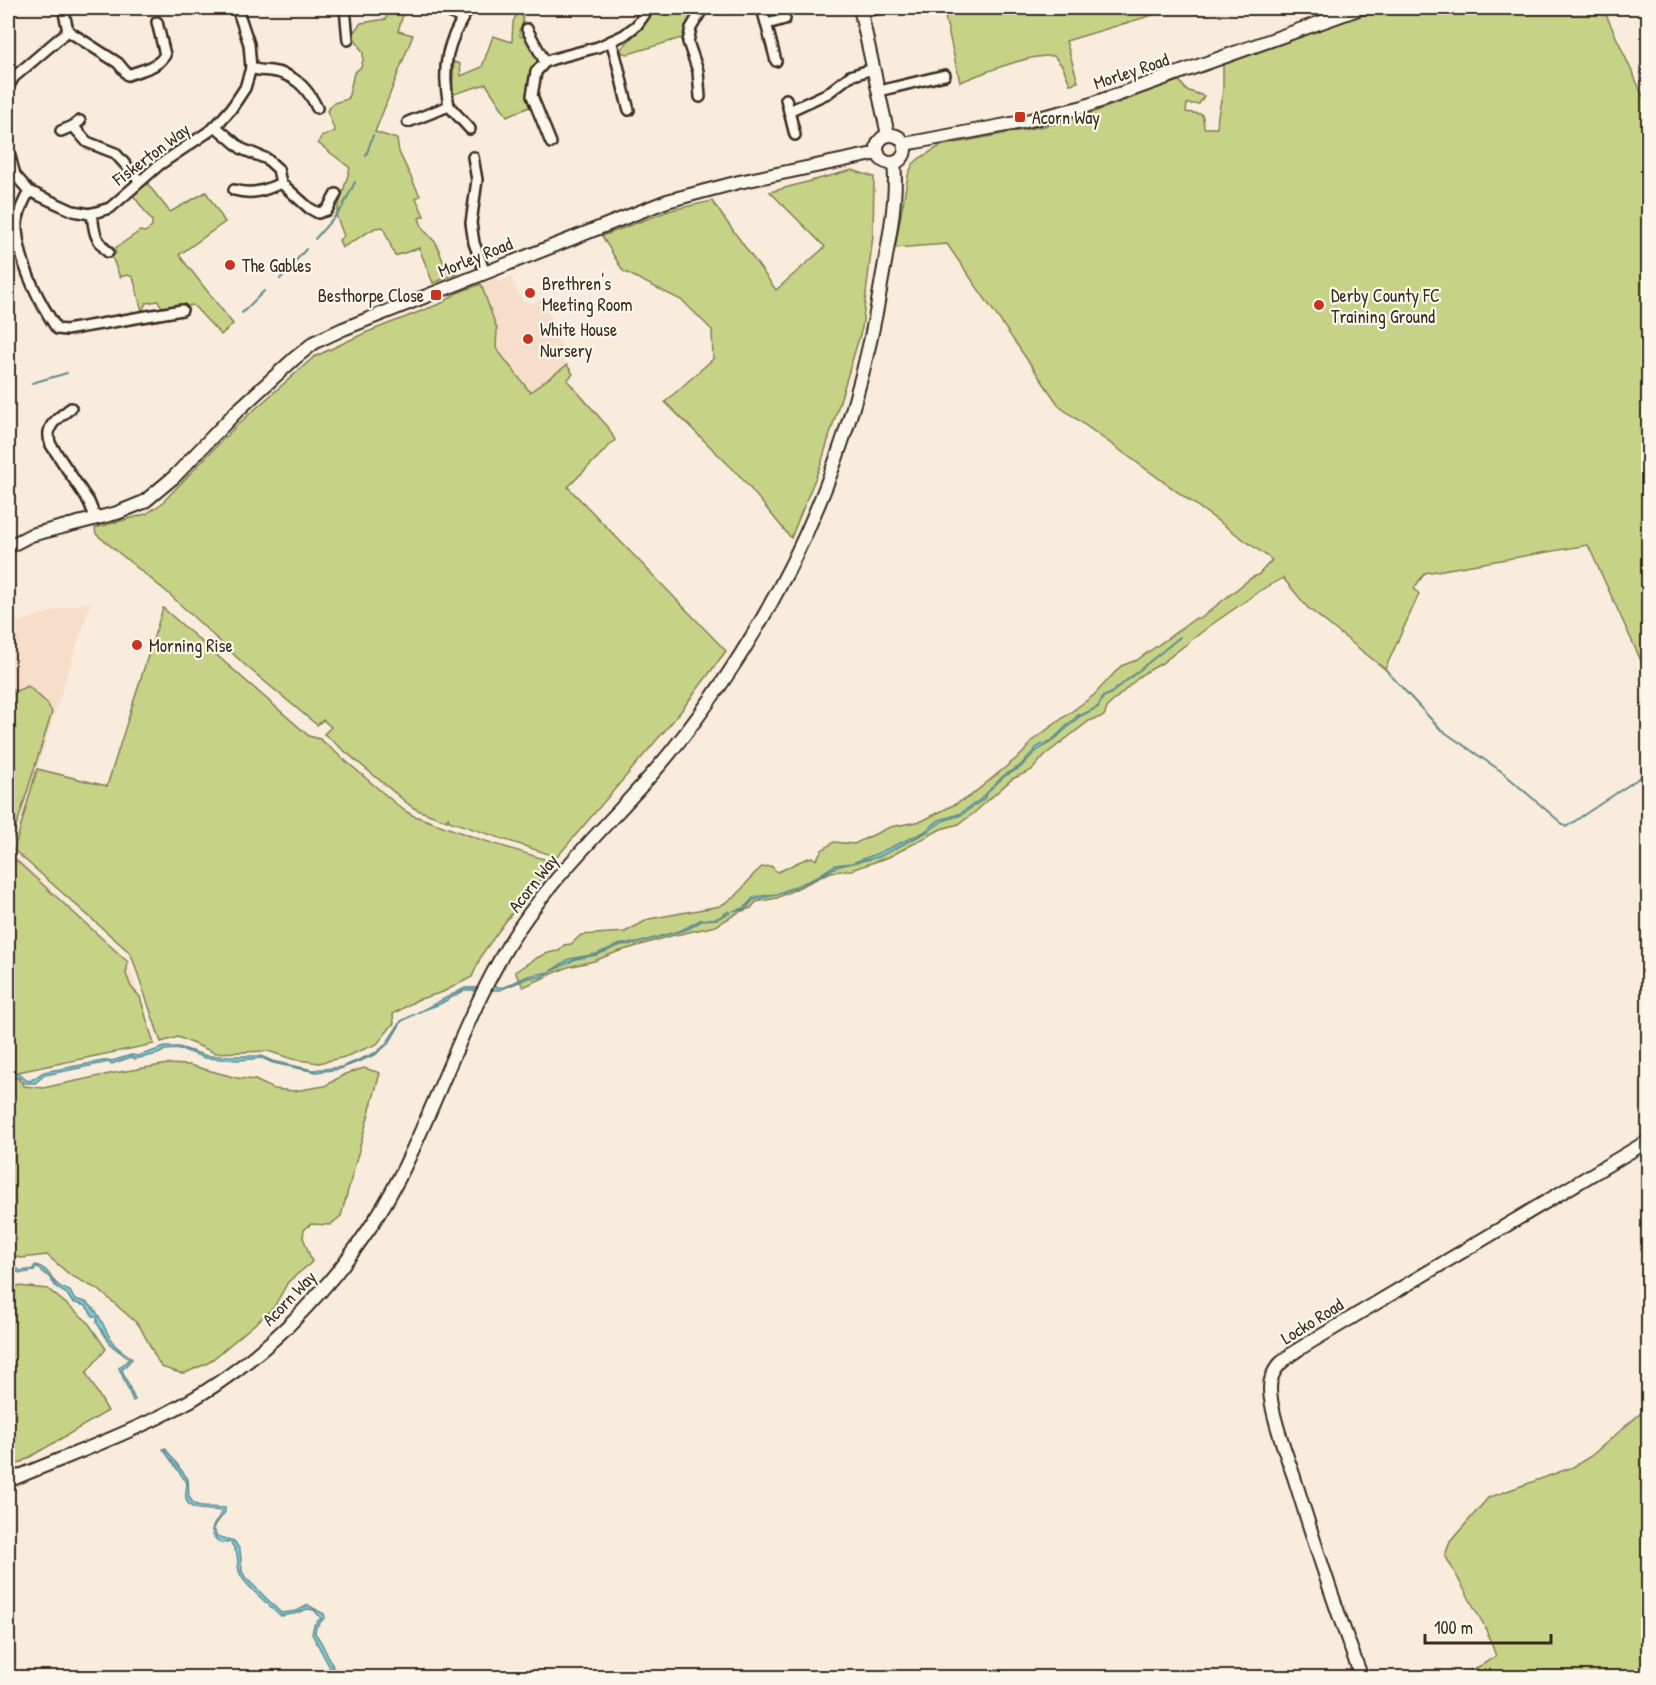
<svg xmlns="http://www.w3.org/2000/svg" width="1656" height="1685" font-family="'Patrick Hand',sans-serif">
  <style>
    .built { fill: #f6decb }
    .green { fill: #c6d387; stroke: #807e52; stroke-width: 1.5 }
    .water { fill: #7dcdd8; stroke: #638c8e; stroke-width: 1.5 }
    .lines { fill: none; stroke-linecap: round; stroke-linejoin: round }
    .stream { stroke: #638c8e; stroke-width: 2 }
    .minor-casing { stroke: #3b2a1e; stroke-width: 14 }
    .tertiary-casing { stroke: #3b2a1e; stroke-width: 16 }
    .minor { stroke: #fbf7ec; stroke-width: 9 }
    .tertiary { stroke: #fbf7ec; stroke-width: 12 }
    .poi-dot { fill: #c8321e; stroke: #fbf7ec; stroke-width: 2 }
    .labels { text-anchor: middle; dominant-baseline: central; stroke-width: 4.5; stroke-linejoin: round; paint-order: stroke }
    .street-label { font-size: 18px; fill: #3b2a1e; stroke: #fbf7ec }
    .poi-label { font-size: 18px; fill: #3b2a1e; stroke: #fbf7ec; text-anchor: start }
  </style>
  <rect width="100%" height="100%" fill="#f9ecdd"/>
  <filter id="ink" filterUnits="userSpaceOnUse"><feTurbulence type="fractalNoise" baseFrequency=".0167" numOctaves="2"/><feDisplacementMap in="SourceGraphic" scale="12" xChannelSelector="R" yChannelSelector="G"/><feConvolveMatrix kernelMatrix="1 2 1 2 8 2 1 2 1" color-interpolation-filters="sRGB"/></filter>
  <g filter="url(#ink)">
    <g class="built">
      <polygon points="511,276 522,301 533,303 545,298 567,365 530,392 496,348 497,329 481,284 494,278 500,282"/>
      <polygon points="91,602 10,851 128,962 154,1044 8,1074 8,625 63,608"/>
    </g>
    <g class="green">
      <polygon points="389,8 405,8 398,31 413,35 375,132 397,139 399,152 420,196 416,198 424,216 419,218 423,229 436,243 445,266 457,274 433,283 419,248 395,256 383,227 375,228 342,248 339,240 344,236 336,215 350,168 318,143 321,137 335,131 327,111 334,103 348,99 354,73 361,67 363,60 363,53 352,34 361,23 386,19"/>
      <polygon points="654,8 697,8 686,26 685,37 628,54 623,53 620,50 639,30"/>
      <path d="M943 8H1176L1066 41 1078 82 1070 84 1063 67 1054 56C1029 54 984 73 960 82Z"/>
      <path d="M1373 8H1603L1648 107V676L1588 545 1425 573 1414 588 1419 594 1385 669 1308 608 1283 578 1263 589 1211 625 1162 663 1141 675 1108 706 1104 716 1089 721 1045 755 1032 770 1012 779 974 813 959 824 941 829 889 857 851 870 831 872 777 898 756 902 751 908 739 912 716 926 671 936 617 952 594 961 568 967 523 987 515 972C529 963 542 952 559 951L564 945 571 944 581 935 625 932 649 919 720 906 736 896 754 874 762 867 771 866 777 872C789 868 799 860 812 857L816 860 822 850 834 842 854 844 890 827 922 821 969 797 1023 753 1033 740 1094 695 1121 666 1137 660 1196 618H1201L1251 578 1258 575 1272 560 1060 407 947 244 895 248 908 175 913 164 920 158 940 146 1070 121 1179 80 1186 90 1204 96 1199 104H1187L1186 112 1201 114 1203 117 1204 128H1217L1218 115 1223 91V63Z"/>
      <polygon points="518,11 522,13 523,25 519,30 520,36 529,39 541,61 534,71 527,96 532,106 507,116 486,84 454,94 452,92 454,62 460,64 461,76 482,67 493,36 512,42 513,22"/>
      <polygon points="852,170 874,177 873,235 862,328 821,464 791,538 740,476 665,402 713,359 712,330 683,301 623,271 602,236 671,210 712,201 776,290 825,247 770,192"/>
      <polygon points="146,182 170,212 206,192 225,222 179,255 233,324 221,335 193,305 184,307 182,305 167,309 162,307 158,301 146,303 142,311 133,277 127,275 120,277 112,257 116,253 114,249 140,231 145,232 152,227 152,221 133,195"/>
      <polygon points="481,284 497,329 496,348 530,392 567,365 573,374 567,380 608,427 615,440 568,487 726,651 678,715 557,857 449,821 448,818 447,821 420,811 412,807 324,734 331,727 323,720 317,725 246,666 168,593 96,534 95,528 146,514 161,504 236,426 314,357 365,333 442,303 457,293"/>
      <polygon points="163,608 309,736 320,739 402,809 412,815 479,839 557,863 531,889 506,921 482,954 472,977 443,992 417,1000 393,1014 394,1023 377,1044 345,1057 319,1063 292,1059 268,1051 215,1053 178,1037 161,1042 132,957 128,951 14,850 37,769 107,786"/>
      <polygon points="28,686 47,703 52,712 8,853 128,962 126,974 131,987 140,997 154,1044 8,1074 8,688 16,691"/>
      <polygon points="168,1064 189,1065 237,1078 255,1080 274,1089 294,1091 325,1086 345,1074 364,1068 380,1073 341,1216 330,1225 311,1224 304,1230 303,1237 312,1262 288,1282 274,1307 262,1318 208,1363 185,1373 180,1373 161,1367 139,1325 99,1290 70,1275 47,1255 21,1258 8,1255 8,1100 14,1093 13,1079 17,1077 24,1086 43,1088 114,1073"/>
      <polygon points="8,1285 48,1289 87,1321 106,1349 86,1373 108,1411 8,1470"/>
      <polygon points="1648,1407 1648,1677 1456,1677 1482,1665 1496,1656 1485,1627 1445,1555 1450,1542 1488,1498 1573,1467 1591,1456"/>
    </g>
    <g class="water">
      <polygon points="1079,714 1080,716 1053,741 1035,752 1020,768 1005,776 990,789 984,799 961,815 943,821 927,832 879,857 836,867 818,877 777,895 753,900 746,909 733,911 744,908 754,897 777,894 813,879 835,865 852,863 876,854 924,832 939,820 959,814 981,799 1003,776 1020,766 1037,747 1052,740"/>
      <polygon points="729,911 730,913 717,919 703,920 688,929 635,944 621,945 597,955 576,959 540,977 528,978 500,990 465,990 440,1004 421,1011 402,1021 389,1043 375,1055 340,1069 316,1072 273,1063 262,1058 240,1060 205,1058 181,1049 165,1050 158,1054 135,1059 131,1057 112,1064 109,1062 45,1075 35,1083 24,1083 22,1079 17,1077 8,1081 8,1078 16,1073 22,1075 26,1080 30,1081 44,1072 108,1060 112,1061 131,1055 138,1056 165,1047 179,1047 207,1056 262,1056 272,1061 313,1070 342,1067 377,1052 386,1044 401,1021 465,988 504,987 528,976 549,972 569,959 596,954 621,944 637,943 682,930 700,920 718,918"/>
      <path d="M12 1265 21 1271 33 1269 35 1265C47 1267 50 1277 57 1284 60 1288 66 1289 70 1291L74 1299C78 1301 84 1300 87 1303 101 1312 104 1331 114 1344 119 1351 127 1353 132 1359L122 1370 135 1400 133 1401 119 1368 129 1359 111 1345 97 1323V1317L93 1316 86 1306 72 1302 67 1294 57 1288 50 1278 37 1267 34 1271 22 1273 8 1271Z"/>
      <path d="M165 1448 188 1479 189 1497 194 1504 203 1507 225 1508V1512L214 1527 216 1536 234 1541 240 1550 242 1571 245 1577 281 1613 297 1611 308 1605 324 1614 325 1617 316 1627 315 1633 321 1642 338 1677H335L312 1634 314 1625 321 1618 314 1610 307 1609 298 1613 281 1616C272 1608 246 1586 241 1576 234 1562 243 1558 230 1542L220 1543C204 1529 216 1525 222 1511 211 1508 189 1514 186 1498 185 1494 187 1487 187 1483L163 1449Z"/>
    </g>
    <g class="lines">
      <g class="stream">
        <polyline points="366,156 373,135"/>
        <polyline points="343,206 355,182"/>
        <polyline points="315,239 342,208"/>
        <polyline points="280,279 306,249"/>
        <polyline points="242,313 264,291"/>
        <polyline points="32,383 67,373"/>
        <polyline points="1385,669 1440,729 1501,771 1566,827 1648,772"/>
        <polyline points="1078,717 1098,707 1103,697 1110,694 1180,637"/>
      </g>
      <g class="minor-casing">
        <g id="minor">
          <polyline points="63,8 68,31"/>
          <polyline points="345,8 348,40"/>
          <polyline points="443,8 462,19"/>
          <polyline points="717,8 720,8"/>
          <polyline points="762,8 776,61"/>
          <polyline points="861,12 880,8"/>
          <polyline points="767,24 785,19"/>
          <polyline points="527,29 545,62"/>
          <path d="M68 31 118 63 128 75C142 69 156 69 165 55L157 22"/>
          <path d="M611 41C619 64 622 87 629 110"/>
          <path d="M251 68C258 71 264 70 271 71 294 74 307 87 317 108"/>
          <polyline points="8,87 14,77 68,31"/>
          <polyline points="879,91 945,75"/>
          <polyline points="700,97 698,71 688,42 691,28 703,8"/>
          <polyline points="786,99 795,135"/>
          <polyline points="449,106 470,129"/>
          <polyline points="789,111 828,93 850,76 873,69"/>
          <path d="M408 122 449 106C441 65 447 42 469 8"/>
          <polyline points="73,126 87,142 115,153 140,181"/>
          <polyline points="215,126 242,149 267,159 278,169 281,183 309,208 318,213 327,210 336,194"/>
          <polyline points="61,131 73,126 80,121"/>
          <polyline points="551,143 532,96 536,72 545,62 553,59 598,47 624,35 637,25 649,8"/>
          <polyline points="8,149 15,175 29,191 73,211 90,214 110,208 159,165 214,128 231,109 245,88 251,68 249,44 237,8"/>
          <polyline points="473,157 477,180 471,223 474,243 485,273"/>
          <path d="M234 190C252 195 264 191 281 183"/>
          <path d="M29 191C23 203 16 216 17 230 20 266 38 300 57 329L66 330 182 310"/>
          <path d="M92 213C94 231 94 238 108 252"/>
          <path d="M71 408C58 418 43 426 51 445L89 502 96 519"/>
        </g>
      </g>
      <g class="tertiary-casing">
        <g id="tertiary">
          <polyline points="860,8 888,135"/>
          <circle cx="891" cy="149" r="14"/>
          <polyline points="905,144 1022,122 1083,107 1361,8"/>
          <polyline points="8,547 31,535 117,513 144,502 174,477 236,412 295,358 315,342 343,329 667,201 739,182 878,153"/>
          <path d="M8 1481C61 1458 117 1439 169 1412 213 1390 254 1359 290 1324 333 1281 371 1233 399 1178 438 1101 464 1019 509 944 552 873 618 817 670 753 782 614 854 455 882 279 888 245 898 197 894 163"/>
          <path d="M1362 1678C1336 1611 1315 1545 1294 1477 1286 1454 1270 1411 1270 1388 1270 1369 1284 1359 1299 1349L1648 1141"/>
        </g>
      </g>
      <use href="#minor" class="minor"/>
      <use href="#tertiary" class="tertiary"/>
    </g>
  </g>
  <g class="poi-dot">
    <rect x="1014" y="111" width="12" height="12" rx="3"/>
    <circle cx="230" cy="265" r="6"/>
    <circle cx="530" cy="293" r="6"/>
    <rect x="430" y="289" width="12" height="12" rx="3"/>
    <circle cx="1319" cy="305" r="6"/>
    <circle cx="528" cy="339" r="6"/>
    <circle cx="137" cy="645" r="6"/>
  </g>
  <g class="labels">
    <g class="street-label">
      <text transform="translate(1131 71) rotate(-19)">Morley Road</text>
      <text transform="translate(151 154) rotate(-37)">Fiskerton Way</text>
      <text transform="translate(475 257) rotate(-22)">Morley Road</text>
      <text transform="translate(533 883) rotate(-52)">Acorn Way</text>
      <text transform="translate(289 1298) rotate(-46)">Acorn Way</text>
      <text transform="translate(1312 1321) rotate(-32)">Locko Road</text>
    </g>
    <g class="poi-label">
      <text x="1032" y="117">Acorn Way</text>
      <text x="242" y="265">The Gables</text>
      <text x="542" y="283">Brethren's<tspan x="542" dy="21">Meeting Room</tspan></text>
      <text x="424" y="295" text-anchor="end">Besthorpe Close</text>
      <text x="1331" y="295">Derby County FC<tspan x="1331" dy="21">Training Ground</tspan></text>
      <text x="540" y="329">White House<tspan x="540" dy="21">Nursery</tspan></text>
      <text x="149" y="645">Morning Rise</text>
    </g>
  </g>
  <rect width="1656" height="1685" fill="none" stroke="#fbf7ec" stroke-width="30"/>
  <rect x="15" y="15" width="1626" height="1655" fill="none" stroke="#3b2a1e" stroke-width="2" filter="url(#ink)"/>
  <path d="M1425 1634v9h126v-9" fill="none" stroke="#3b2a1e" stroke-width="3"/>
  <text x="1434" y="1634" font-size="18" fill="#3b2a1e" stroke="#fbf7ec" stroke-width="4.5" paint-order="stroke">100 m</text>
</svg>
